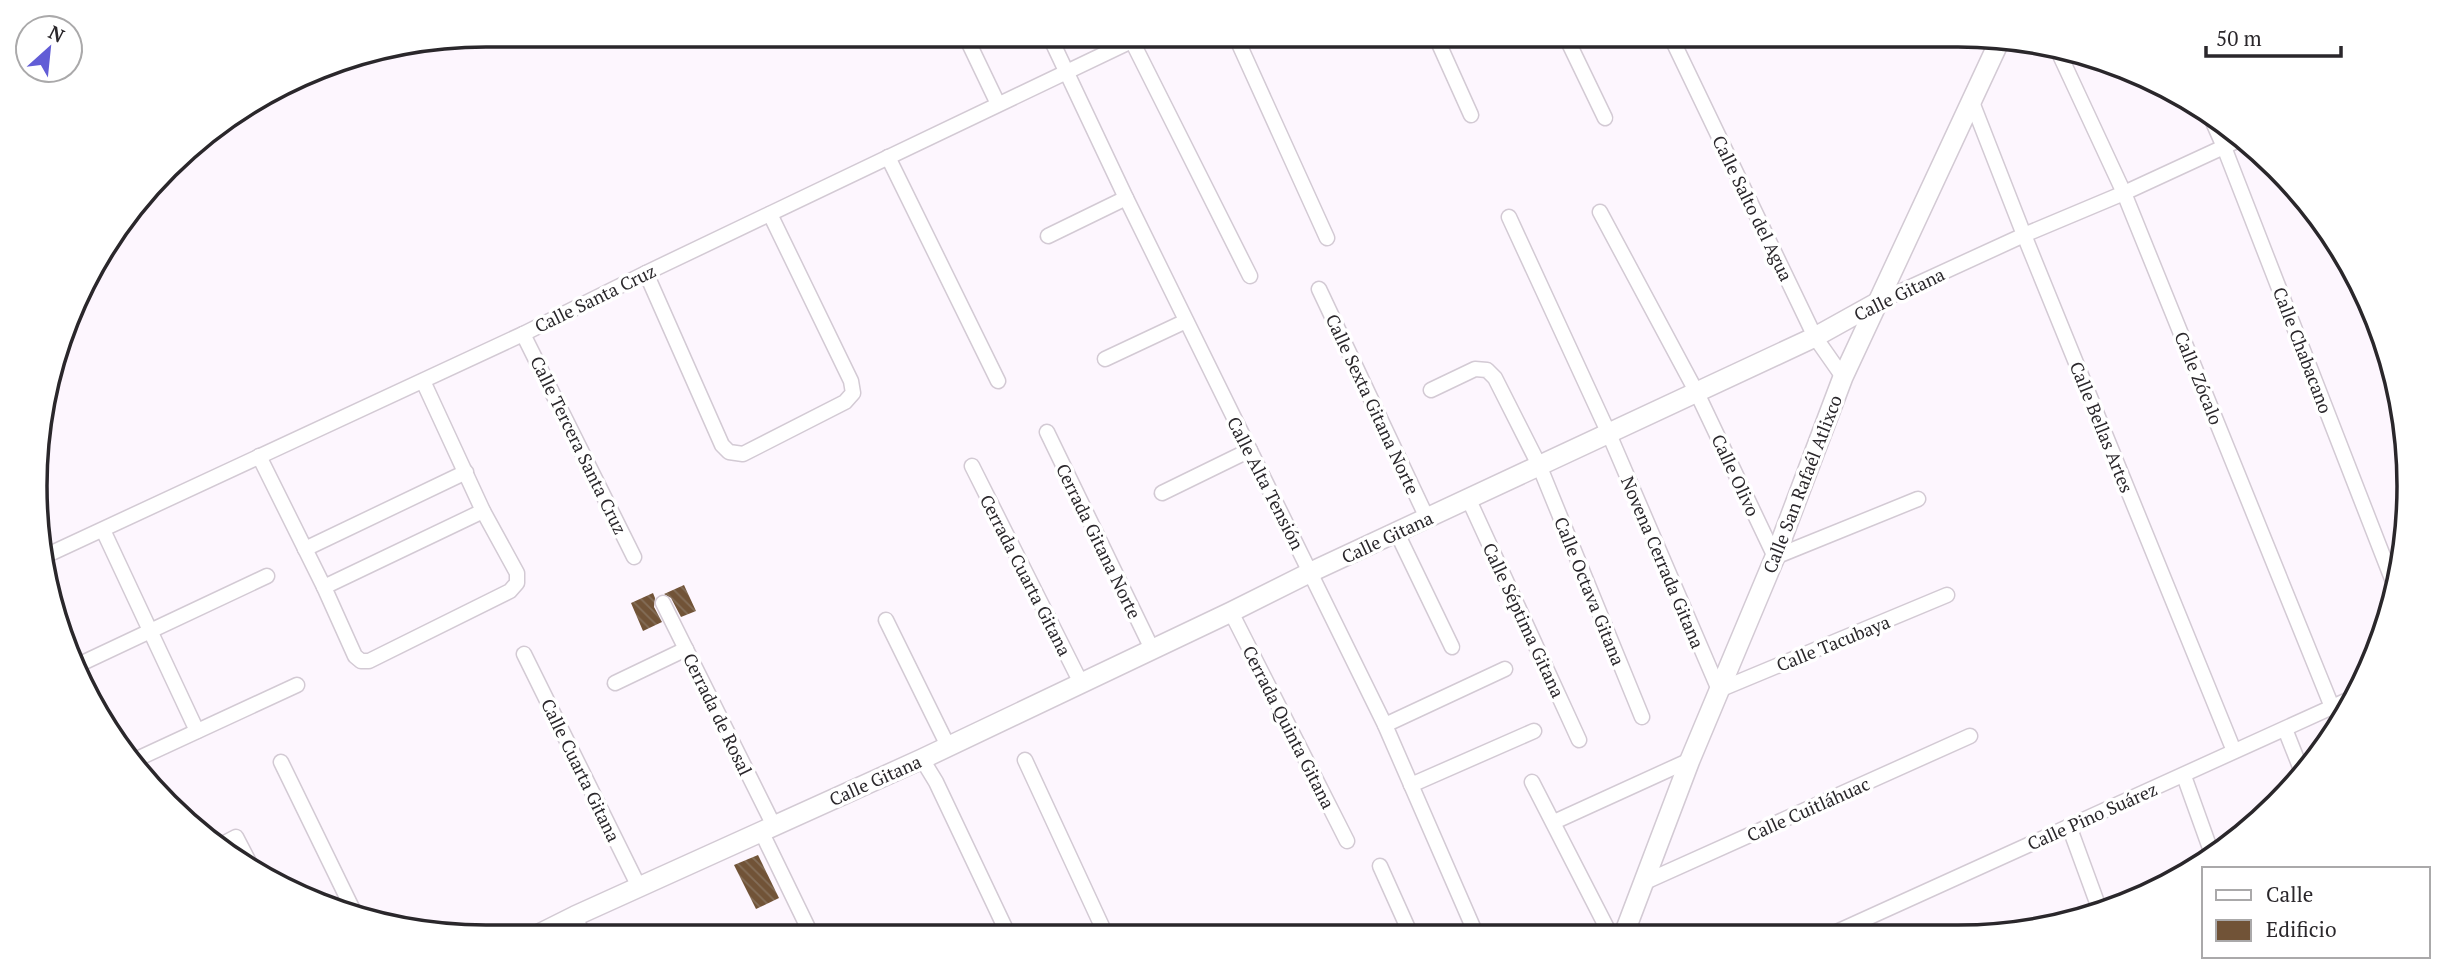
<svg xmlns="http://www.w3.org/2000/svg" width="2444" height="972" font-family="'PT Serif',serif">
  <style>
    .building { fill: url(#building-back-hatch) }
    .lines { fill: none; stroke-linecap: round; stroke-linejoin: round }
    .minor-casing { stroke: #d3cad4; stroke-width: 17 }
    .tertiary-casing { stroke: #d3cad4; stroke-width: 22 }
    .minor { stroke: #fff; stroke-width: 14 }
    .tertiary { stroke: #fff; stroke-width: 19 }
    .labels { text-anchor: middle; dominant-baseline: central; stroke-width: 7; stroke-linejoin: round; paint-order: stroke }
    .street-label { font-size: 18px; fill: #2a272b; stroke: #fff }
    .rim { fill: none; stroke: #2a272b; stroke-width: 3.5 }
  </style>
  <defs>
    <pattern id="building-back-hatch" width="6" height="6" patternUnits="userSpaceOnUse" patternTransform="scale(1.75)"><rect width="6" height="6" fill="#715337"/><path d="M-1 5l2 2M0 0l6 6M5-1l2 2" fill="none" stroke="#846e59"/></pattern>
  </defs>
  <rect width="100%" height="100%" fill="#fdf6fe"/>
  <g class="building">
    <polygon points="684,585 696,611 681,617 671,598 664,594"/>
    <polygon points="653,593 655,598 654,607 662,622 643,631 631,603"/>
    <polygon points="758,855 779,898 756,909 734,865"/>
  </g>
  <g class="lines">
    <g class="minor-casing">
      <g id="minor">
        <polyline points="965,35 998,104"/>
        <polyline points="1049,35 1126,198 1385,725 1476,934"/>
        <polyline points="1235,35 1327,238"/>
        <polyline points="1435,35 1471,115"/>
        <polyline points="1565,35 1605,118"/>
        <polyline points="1670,35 1815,337 1843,377"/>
        <polyline points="1132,41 1250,276"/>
        <polyline points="2058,51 2124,193 2332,707"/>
        <polyline points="1972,102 2024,235 2234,751"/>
        <polyline points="2213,122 2224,147 2392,579"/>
        <polyline points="888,157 998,381"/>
        <polyline points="1600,212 1697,393 1775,557 1918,499"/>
        <polyline points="1509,217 1609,434 1719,690 1947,595"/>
        <polyline points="1048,236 1126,198"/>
        <polyline points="646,273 722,445 729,452 743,454 845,402 853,393 851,381 770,214"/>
        <polyline points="1319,289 1427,518"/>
        <polyline points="1878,302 2024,235 2124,193 2241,139"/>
        <polyline points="523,334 634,557"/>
        <polyline points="1105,359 1186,321"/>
        <polyline points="1431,390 1475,369 1487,370 1495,378 1539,465 1642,717"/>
        <polyline points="1047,432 1152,649"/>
        <polyline points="259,456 324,587 355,656 361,661 369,661 510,591 517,583 517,573 483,511 423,381"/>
        <polyline points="972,466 1081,683"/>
        <polyline points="1162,493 1250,450"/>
        <polyline points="1469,500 1579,740"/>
        <polyline points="103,530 197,731"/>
        <polyline points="1397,533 1452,647"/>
        <polyline points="305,549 466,472"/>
        <polyline points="43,557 523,334 646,273 1144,35"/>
        <polyline points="324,587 483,511"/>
        <polyline points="663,603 774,826"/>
        <polyline points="1231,612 1347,841"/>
        <polyline points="886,620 948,746"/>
        <polyline points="524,654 639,887"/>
        <polyline points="78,665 267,576"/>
        <polyline points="615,683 686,649"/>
        <polyline points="1385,725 1505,669"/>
        <polyline points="2285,729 2302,772"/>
        <polyline points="137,759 297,685"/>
        <polyline points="922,759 936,782 1009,936"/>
        <polyline points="1025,760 1106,935"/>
        <polyline points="281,762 356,916"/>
        <polyline points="2184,776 2212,854"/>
        <polyline points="1532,782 1610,934"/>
        <polyline points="1411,785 1534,731"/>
        <polyline points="1554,822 1690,760"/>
        <polyline points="2069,826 2099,908"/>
        <polyline points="761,831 812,936"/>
        <polyline points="217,847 236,837 250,864"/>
        <polyline points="1380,866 1411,935"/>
        <polyline points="1645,882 1970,736"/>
        <polyline points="575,916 584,937"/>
        <polyline points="1832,934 2352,698"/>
      </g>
    </g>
    <g class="tertiary-casing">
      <g id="tertiary">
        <polyline points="1624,934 1690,760 1775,557 1843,377 1999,42"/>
        <polyline points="533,937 575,916 922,759 1231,612 1311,572 1815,337 1878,302"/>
      </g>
    </g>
    <use href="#minor" class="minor"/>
    <use href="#tertiary" class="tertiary"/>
  </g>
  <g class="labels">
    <g class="street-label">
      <text transform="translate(1753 208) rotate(64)">Calle Salto del Agua</text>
      <text transform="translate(1899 294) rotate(-26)">Calle Gitana</text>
      <text transform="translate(595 298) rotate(-26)">Calle Santa Cruz</text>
      <text transform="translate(2303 350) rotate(69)">Calle Chabacano</text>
      <text transform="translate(2199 378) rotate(68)">Calle Zócalo</text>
      <text transform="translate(1373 404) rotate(65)">Calle Sexta Gitana Norte</text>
      <text transform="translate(2102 427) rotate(68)">Calle Bellas Artes</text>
      <text transform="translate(579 445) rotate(64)">Calle Tercera Santa Cruz</text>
      <text transform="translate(1736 475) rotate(65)">Calle Olivo</text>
      <text transform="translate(1266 483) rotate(63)">Calle Alta Tensión</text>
      <text transform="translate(1802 484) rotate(-69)">Calle San Rafaél Atlixco</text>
      <text transform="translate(1387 537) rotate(-25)">Calle Gitana</text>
      <text transform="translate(1099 541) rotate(64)">Cerrada Gitana Norte</text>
      <text transform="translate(1663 562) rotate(67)">Novena Cerrada Gitana</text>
      <text transform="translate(1026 575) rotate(63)">Cerrada Cuarta Gitana</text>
      <text transform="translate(1590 591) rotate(68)">Calle Octava Gitana</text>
      <text transform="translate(1524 620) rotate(65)">Calle Séptima Gitana</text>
      <text transform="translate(1833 643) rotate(-22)">Calle Tacubaya</text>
      <text transform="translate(718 714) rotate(64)">Cerrada de Rosal</text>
      <text transform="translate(1289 727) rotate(63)">Cerrada Quinta Gitana</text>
      <text transform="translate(581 770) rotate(64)">Calle Cuarta Gitana</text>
      <text transform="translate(875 780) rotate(-24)">Calle Gitana</text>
      <text transform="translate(1808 809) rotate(-24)">Calle Cuitláhuac</text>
      <text transform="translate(2092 816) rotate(-24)">Calle Pino Suárez</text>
    </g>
  </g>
  <path d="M0 0H2444V972H0ZM486 47H1958A439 439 0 0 1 2397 486V486A439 439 0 0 1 1958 925H486A439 439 0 0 1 47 486V486A439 439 0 0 1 486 47Z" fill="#fff" fill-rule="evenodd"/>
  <path class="rim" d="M486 47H1958A439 439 0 0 1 2397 486V486A439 439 0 0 1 1958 925H486A439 439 0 0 1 47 486V486A439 439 0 0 1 486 47Z"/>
  <rect x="2202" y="867" width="228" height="91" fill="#ffffff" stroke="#aaa9aa" stroke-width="2"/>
  <rect x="2216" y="890" width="35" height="10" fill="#ffffff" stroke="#aaa9aa" stroke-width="2"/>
  <text x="2266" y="902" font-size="21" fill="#2a272b">Calle</text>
  <rect x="2216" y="920" width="35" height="21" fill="#715337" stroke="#aaa9aa" stroke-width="2"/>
  <text x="2266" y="937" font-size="21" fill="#2a272b">Edificio</text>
  <g transform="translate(49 49) rotate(27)"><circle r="33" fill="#ffffff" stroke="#aaa9aa" stroke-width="2"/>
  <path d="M0-5L12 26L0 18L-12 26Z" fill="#625dd6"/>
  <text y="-10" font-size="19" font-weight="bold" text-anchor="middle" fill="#2a272b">N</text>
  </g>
  <path d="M2206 46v10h135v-10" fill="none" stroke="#2a272b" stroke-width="3.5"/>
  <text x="2216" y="46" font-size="21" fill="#2a272b" stroke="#ffffff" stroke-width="5" paint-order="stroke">50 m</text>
</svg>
